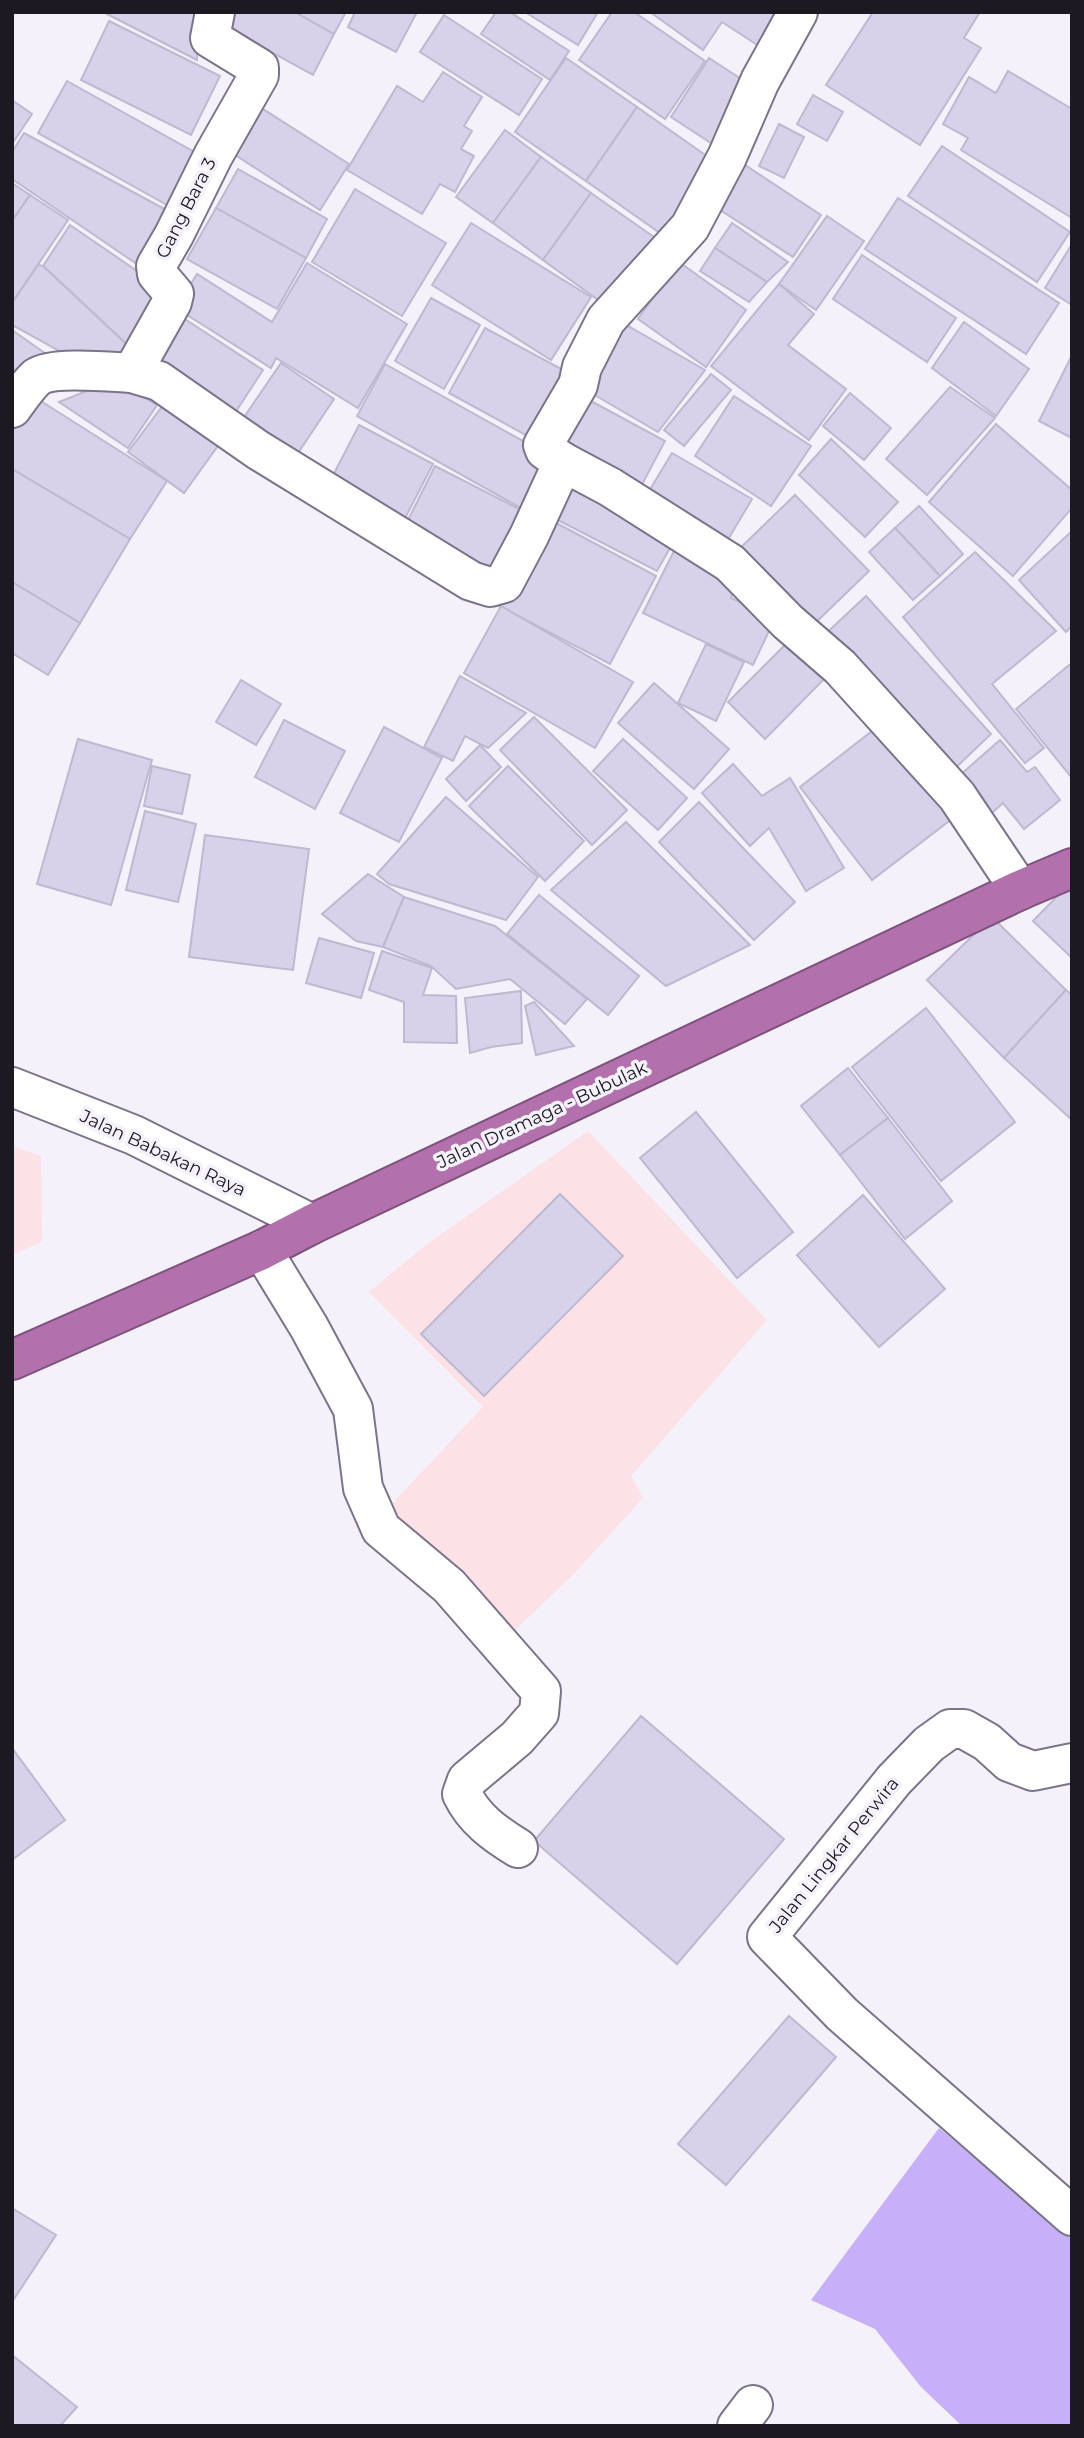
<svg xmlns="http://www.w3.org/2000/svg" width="1084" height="2438" font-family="Montserrat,sans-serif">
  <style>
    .education { fill: #fce2e7 }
    .forest { fill: #c8b0f8 }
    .building { fill: #d8d1ea; stroke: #beb8d0; stroke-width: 2 }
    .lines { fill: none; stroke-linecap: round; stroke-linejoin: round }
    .minor-casing { stroke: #7b748a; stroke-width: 42 }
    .highway-casing { stroke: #7e527c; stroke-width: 42 }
    .minor { stroke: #fff; stroke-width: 38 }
    .highway { stroke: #b271ad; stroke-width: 38 }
    .labels { text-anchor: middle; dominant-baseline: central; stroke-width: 7; stroke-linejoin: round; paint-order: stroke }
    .street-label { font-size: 18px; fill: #1c1922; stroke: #f4f1fb }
  </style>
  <rect width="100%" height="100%" fill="#f4f1fb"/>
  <g class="education">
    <polygon points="588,1131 767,1320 631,1476 643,1498 573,1575 510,1635 385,1511 483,1407 369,1292 427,1244"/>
    <polygon points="12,1146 41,1156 42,1242 12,1255"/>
  </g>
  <polygon class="forest" points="939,2128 1072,2239 1072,2426 962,2426 921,2387 875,2329 811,2300"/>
  <g class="building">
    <polygon points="103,12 196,12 197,60"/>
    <polygon points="229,12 295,12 334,34 313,75 222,25"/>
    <polygon points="295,12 346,12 334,34"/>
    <polygon points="355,12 417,12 396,52 348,27"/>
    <polygon points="496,12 510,12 569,51 550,80 481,34"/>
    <polygon points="525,12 598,12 578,45"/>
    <polygon points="612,12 634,12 705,61 665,119 579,60"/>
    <polygon points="650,12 790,12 765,50 722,22 703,50"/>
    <polygon points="873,12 980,12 964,38 981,48 920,145 826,85"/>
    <polygon points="444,15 542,79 519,115 420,52"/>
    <polygon points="109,21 220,76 191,135 81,80"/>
    <polygon points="566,58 637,107 586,181 515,132"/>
    <polygon points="709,58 749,84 717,147 671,117"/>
    <polygon points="1008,71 1072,109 1072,218 961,150 968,138 943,124 969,77 996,93"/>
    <polygon points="443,72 482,97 464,126 472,131 461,149 474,156 455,192 440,184 422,214 347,170 397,86 423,102"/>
    <polygon points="67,81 205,158 176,210 38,133"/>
    <polygon points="813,95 843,112 827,141 797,124"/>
    <polygon points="12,100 32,114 12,144"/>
    <polygon points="252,102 349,164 320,210 223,147"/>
    <polygon points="637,107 718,164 667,238 586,181"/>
    <polygon points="779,124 804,137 784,178 759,166"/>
    <polygon points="505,130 541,157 493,223 456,197"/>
    <polygon points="24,133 181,218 150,273 12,179 12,152"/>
    <polygon points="942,146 1070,232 1037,282 908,196"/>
    <polygon points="541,157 591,193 543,260 493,223"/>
    <polygon points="745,165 821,215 793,257 717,208"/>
    <polygon points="238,169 327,219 306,258 216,208"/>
    <polygon points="12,183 30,195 12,221"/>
    <polygon points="355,189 446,243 402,316 312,262"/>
    <polygon points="591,193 661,242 612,310 543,260"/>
    <polygon points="30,195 68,220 12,303 12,221"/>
    <polygon points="898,198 1059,303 1026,354 865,249"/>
    <polygon points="216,208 306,258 277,309 187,259"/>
    <polygon points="827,216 864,241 816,310 779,284"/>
    <polygon points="471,223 591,297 551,360 432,285"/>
    <polygon points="732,223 788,262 767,282 715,248"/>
    <polygon points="70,225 172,295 136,353 43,266"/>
    <polygon points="1072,244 1072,305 1045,288"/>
    <polygon points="715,248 767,282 749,302 700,271"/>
    <polygon points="862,255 956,318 927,362 833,299"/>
    <polygon points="679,262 746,310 706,367 638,319"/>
    <polygon points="307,263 407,324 358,408 276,358 271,368 176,308 197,274 272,322"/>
    <polygon points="38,265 43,266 136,353 81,363 12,325 12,303"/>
    <polygon points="779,284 814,314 788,345 846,389 809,440 711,366"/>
    <polygon points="431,298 480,325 444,389 395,361"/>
    <polygon points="174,312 263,370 231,419 143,362"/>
    <polygon points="964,322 1029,369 996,416 932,368"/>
    <polygon points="623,323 705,370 658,432 581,387"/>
    <polygon points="485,328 578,378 542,444 449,393"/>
    <polygon points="12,330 49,356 29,385 12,373"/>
    <polygon points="1070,359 1072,360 1072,438 1039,421"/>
    <polygon points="281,363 334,399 292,462 238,426"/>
    <polygon points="385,364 555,459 526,511 357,416"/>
    <polygon points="711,374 731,390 684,446 664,430"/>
    <polygon points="114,380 157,405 128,448 59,402"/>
    <polygon points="950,387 995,418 927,495 886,459"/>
    <polygon points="173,392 228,432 184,493 128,452"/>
    <polygon points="576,393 665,441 636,496 547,448"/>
    <polygon points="850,393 891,428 864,460 823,426"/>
    <polygon points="734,396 811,446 771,506 695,456"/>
    <polygon points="36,398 167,481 130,539 12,469 12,431"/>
    <polygon points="996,424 1072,490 1072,508 1013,576 929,502"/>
    <polygon points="359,425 433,464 401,526 327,487"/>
    <polygon points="831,439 898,502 865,537 799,475"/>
    <polygon points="672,453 752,499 723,548 643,501"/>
    <polygon points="435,466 529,514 499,573 406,524"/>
    <polygon points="12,469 130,539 80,623 12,582"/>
    <polygon points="567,477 678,534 657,571 548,515"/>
    <polygon points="795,495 869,571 807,631 733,555"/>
    <polygon points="919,506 963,554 940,576 895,528"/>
    <polygon points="545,517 656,576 610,664 499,606"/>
    <polygon points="895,528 940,576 913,600 869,552"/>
    <polygon points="1072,531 1072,626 1066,632 1019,580"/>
    <polygon points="679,541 738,577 731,598 775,618 753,665 643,613"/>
    <polygon points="975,552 1056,631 992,684 1044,748 1025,763 903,617"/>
    <polygon points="12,582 80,623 48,675 12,653"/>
    <polygon points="866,596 991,734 946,777 820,639"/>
    <polygon points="501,606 633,682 595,748 464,673"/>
    <polygon points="792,638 828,675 765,739 728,702"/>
    <polygon points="706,644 744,662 716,721 678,703"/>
    <polygon points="1069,665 1072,668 1072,778 1016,709"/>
    <polygon points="460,676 526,713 488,748 465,736 453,761 424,747"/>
    <polygon points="241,680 281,704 256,745 216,722"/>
    <polygon points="654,683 729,749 694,789 618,723"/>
    <polygon points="534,717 627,810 592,845 500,750"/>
    <polygon points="284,720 345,751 315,809 255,777"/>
    <polygon points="885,721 957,815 872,880 800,787"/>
    <polygon points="384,727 442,758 399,842 340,813"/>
    <polygon points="78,739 152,760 111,905 37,884"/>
    <polygon points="623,739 687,798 658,830 593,771"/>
    <polygon points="1000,740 1027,772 1035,767 1060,800 1024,829 1003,803 983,821 951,783"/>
    <polygon points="480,745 501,767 466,801 446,779"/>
    <polygon points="733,764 762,796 790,778 844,868 806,891 769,828 750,846 702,793"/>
    <polygon points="152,766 190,775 182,814 144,806"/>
    <polygon points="508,766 584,841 545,881 469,806"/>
    <polygon points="446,797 538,877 506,920 389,884 377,874"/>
    <polygon points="699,802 795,902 754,940 659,842"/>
    <polygon points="145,811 196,824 178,902 126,890"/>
    <polygon points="626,822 750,945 666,986 551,890"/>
    <polygon points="205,835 309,849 293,970 189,957"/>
    <polygon points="368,874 404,897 383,947 356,941 322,914"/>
    <polygon points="1072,881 1072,958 1033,921"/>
    <polygon points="539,895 639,976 608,1015 507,934"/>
    <polygon points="404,897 495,926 587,999 565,1024 510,979 456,989 431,966 383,947"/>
    <polygon points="992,917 1066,990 1004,1058 927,980"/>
    <polygon points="319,938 374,953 361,998 306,983"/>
    <polygon points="382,951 432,968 423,995 456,996 457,1043 404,1042 404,1002 369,990"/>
    <polygon points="1066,990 1072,995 1072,1120 1004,1058"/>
    <polygon points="521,991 522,1043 491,1047 470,1053 465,998"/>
    <polygon points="534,1002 574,1046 536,1055 525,1006"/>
    <polygon points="926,1008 1015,1122 941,1181 852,1067"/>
    <polygon points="848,1068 888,1118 840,1155 801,1106"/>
    <polygon points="696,1112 793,1232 737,1278 640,1158"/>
    <polygon points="888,1118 952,1201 905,1239 840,1155"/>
    <polygon points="560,1194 623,1256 484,1396 421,1334"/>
    <polygon points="863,1195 945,1289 879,1347 797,1255"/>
    <polygon points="641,1716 784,1839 677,1964 534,1841"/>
    <polygon points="12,1748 65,1820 12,1860"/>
    <polygon points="789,2016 836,2057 726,2185 678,2144"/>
    <polygon points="12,2208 56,2235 12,2302"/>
    <polygon points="12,2355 77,2407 60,2426 12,2426"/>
  </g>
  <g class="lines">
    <g class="minor-casing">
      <g id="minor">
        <polyline points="132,373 159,381 258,450 471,581 490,587 504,583 529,536 563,462 545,450 543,445 578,385 582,367 606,320 690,227 727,157 760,81 798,12"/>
        <path d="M12 408C19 398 28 385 37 377 53 366 112 372 132 373L172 302 174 294 157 274 156 266 174 235 213 156 259 75V68L210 38 215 12"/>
        <polyline points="563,462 610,487 730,563 788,622 840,667 957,796 1020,890"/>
        <polyline points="12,1087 134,1135 312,1224"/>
        <path d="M262 1250 309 1327 353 1409 363 1488 381 1529 449 1586 541 1691 539 1713 517 1738 467 1780 462 1794C474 1819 495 1834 518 1848"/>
        <polyline points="1072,1763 1033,1771 1009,1762 987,1742 964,1729 950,1729 929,1744 894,1780 767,1937 842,2014 1072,2216"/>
        <polyline points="737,2426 753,2405"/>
      </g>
    </g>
    <g class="highway-casing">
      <polyline id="highway" points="12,1360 262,1250 312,1224 1020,890 1072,868"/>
    </g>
    <use href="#minor" class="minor"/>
    <use href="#highway" class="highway"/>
  </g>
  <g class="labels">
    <g class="street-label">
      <text transform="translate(186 208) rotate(-63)">Gang Bara 3</text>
      <text transform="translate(542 1115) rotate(-25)">Jalan Dramaga - Bubulak</text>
      <text transform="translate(163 1153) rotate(25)">Jalan Babakan Raya</text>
      <text transform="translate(834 1855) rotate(-51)">Jalan Lingkar Perwira</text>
    </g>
  </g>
  <rect width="1084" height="2438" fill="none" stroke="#1c1922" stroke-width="28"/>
</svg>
